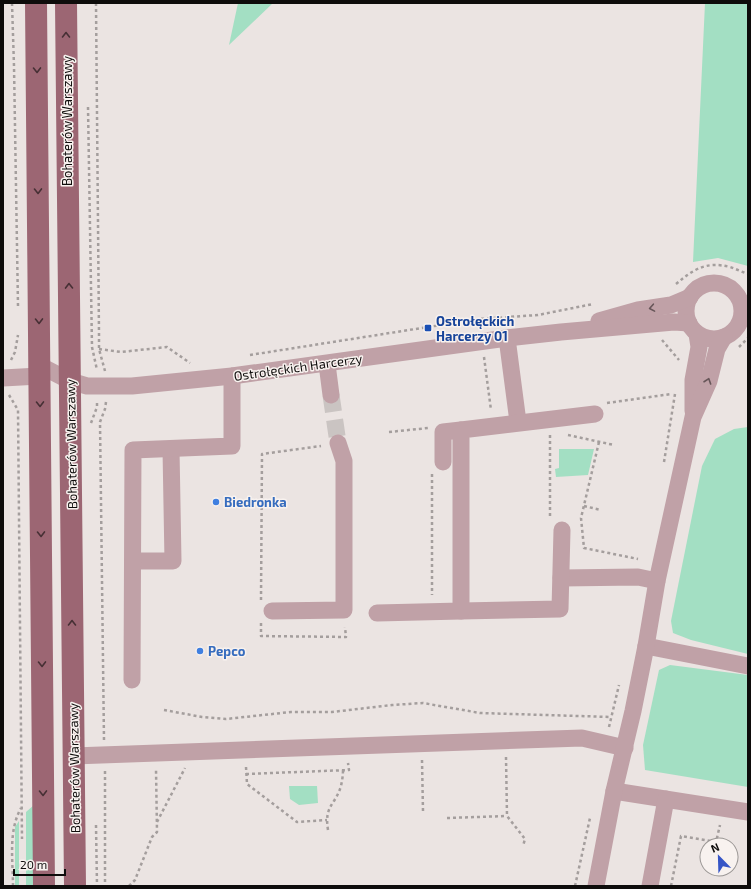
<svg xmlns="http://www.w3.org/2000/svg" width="751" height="889" font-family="'Exo 2',sans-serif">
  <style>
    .green { fill: #a3dfc3 }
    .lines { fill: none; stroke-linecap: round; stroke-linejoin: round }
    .minor-tunnel { stroke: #cac4c2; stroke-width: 17; stroke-dasharray: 17 8; stroke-linecap: butt }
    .path { stroke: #a49e9d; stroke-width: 2.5; stroke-dasharray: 3 3; stroke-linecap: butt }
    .minor { stroke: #c0a1a7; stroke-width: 17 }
    .major { stroke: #9c6673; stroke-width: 22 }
    .oneway { stroke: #473035 }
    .oneway2 { stroke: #675659 }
    .transit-dot { fill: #1a4fb4; stroke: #f8f2ef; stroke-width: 1.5 }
    .shop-dot { fill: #3f7fe0; stroke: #f8f2ef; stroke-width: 1.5 }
    .labels { text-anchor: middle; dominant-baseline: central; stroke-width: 3; stroke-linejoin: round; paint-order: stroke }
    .street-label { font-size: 13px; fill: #0e0c0b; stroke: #f8f2ef }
    .transit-label { font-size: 13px; font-weight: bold; fill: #164399; stroke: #f8f2ef; text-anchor: start }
    .shop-label { font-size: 13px; font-weight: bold; fill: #366cbe; stroke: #f8f2ef; text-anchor: start }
  </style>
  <rect width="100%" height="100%" fill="#ebe4e2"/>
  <g class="green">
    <polygon points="238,3 273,3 229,45"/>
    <polygon points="705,3 748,3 748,266 718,258 693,262"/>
    <polygon points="748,427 748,654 691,640 673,633 671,621 702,466 715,439 734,429"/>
    <polygon points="559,449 594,449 588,475 556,477 555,469 559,468"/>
    <polygon points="670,665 748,675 748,787 645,770 643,745 659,670"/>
    <polygon points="289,786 317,786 318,803 299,805 290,799"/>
    <polygon points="34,805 33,886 26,886 26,812"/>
    <polygon points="19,821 19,886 15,886 15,827"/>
  </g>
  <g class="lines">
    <polyline class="minor-tunnel" points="331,395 338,443"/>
    <g class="path">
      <polyline points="12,3 14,66 18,306"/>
      <polyline points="96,3 99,334 99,349 105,371"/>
      <polyline points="88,107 92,347 97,370"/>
      <path d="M676 284C694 269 706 261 730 267 736 269 742 272 748 274"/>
      <polyline points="662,340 679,360"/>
      <polyline points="739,347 748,338"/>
      <polyline points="99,349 121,352 167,347 190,363"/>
      <polyline points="250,355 479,319 538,315 593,304"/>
      <polyline points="484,357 491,410"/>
      <polyline points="11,360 15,352 18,335"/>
      <polyline points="9,395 18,410 22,839"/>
      <polyline points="607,403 671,394"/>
      <polyline points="91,423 97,407 97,403"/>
      <polyline points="389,432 428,428"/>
      <polyline points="550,435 550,518"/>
      <polyline points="568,435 614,445"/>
      <polyline points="599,442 581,518 584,548 638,559"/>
      <polyline points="664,462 675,394"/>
      <polyline points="432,474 432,595"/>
      <polyline points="584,506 601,510"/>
      <polyline points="261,600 262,454 321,446"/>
      <polyline points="261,623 261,636 346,637 345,627"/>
      <polyline points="164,710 202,717 226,719 291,712 332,712 392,705 423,703 480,713 611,717"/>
      <polyline points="609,727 619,685"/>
      <polyline points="104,740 100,422 105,409 106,402"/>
      <polyline points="506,757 507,816 525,839 523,846"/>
      <polyline points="422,760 423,811"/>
      <polyline points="246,767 247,784 297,822 327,820"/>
      <polyline points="105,771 105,886"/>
      <polyline points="246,774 349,770 348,763"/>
      <polyline points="447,818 507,816"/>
      <polyline points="157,822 185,768"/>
      <polyline points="96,825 97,886"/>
      <path d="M328 830C324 805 335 806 341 786 342 781 343 776 343 770"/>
      <path d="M13 886C13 861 8 831 21 808"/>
      <polyline points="129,886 135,880 152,837 157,832 156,769"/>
      <polyline points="575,886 590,818"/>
      <polyline points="671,886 681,836 716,842 720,825"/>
    </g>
    <g class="minor">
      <circle cx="714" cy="311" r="28"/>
      <polyline points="599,321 638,310 671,305 690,297"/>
      <polyline points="507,338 518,422"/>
      <polyline points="327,364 331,395"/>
      <polyline points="39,365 70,381 87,386 132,386 232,376 507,338 561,332 674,322 689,323"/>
      <polyline points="3,378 39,376"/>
      <polyline points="693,411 693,380 699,347 697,334"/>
      <polyline points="443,462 443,432 461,430"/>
      <polyline points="133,561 173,561 171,449"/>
      <polyline points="561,578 638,577 657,581"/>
      <polyline points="272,611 344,610 344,461 338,443"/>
      <polyline points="461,611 560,609 562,530"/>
      <polyline points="377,613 461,611 461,430 595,414"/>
      <polyline points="646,646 748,666"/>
      <polyline points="132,680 133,450 232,446 232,376"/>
      <polyline points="73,756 582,738 625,748"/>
      <polyline points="614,791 748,812"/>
      <polyline points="596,886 614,791 633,711 646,646 657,581 693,417 709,381 717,349 724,337"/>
      <polyline points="650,886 666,799"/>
    </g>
    <g class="major">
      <polyline points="36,3 44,886"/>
      <polyline points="66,3 75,886"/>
    </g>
  </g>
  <defs><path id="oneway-chevron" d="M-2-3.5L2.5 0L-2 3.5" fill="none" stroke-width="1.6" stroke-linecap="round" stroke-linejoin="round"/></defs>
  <g class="oneway">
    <use href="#oneway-chevron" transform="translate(66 35) rotate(-90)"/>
    <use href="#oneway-chevron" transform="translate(37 70) rotate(89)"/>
    <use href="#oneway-chevron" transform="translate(38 191) rotate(89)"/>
    <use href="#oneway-chevron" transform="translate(69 286) rotate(-91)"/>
    <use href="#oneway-chevron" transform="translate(39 321) rotate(89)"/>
    <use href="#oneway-chevron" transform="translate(40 404) rotate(89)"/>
    <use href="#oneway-chevron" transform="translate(41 534) rotate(89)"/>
    <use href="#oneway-chevron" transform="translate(72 623) rotate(-90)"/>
    <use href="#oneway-chevron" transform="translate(42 664) rotate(89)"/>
    <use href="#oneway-chevron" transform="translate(43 793) rotate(89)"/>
  </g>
  <g class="oneway2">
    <use href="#oneway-chevron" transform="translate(652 308) rotate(170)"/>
    <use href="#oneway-chevron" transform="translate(708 381) rotate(-71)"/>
  </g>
  <rect class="transit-dot" x="424" y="324" width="8" height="8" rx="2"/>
  <g class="shop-dot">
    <circle cx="216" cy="502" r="4"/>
    <circle cx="200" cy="651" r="4"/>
  </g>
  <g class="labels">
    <g class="street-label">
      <text transform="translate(67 121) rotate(-90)">Bohaterów Warszawy</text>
      <text transform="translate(298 367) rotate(-8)">Ostrołęckich Harcerzy</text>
      <text transform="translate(71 444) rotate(-91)">Bohaterów Warszawy</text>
      <text transform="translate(74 768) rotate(-91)">Bohaterów Warszawy</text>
    </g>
    <g class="transit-label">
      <text x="436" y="321">Ostrołęckich<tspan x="436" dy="15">Harcerzy 01</tspan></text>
    </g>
    <g class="shop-label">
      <text x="224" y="502">Biedronka</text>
      <text x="208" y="651">Pepco</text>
    </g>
  </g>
  <rect width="751" height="889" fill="none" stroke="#0e0c0b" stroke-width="8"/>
  <g transform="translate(719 857) rotate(337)"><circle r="19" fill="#f8f2ef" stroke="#9a9694"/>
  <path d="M0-3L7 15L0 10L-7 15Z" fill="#3655c6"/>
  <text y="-6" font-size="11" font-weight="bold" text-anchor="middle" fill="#0e0c0b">N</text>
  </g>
  <path d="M14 869v6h51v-6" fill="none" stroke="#0e0c0b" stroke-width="2"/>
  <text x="20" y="869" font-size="12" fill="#0e0c0b" stroke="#f8f2ef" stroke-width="3" paint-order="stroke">20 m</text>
</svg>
